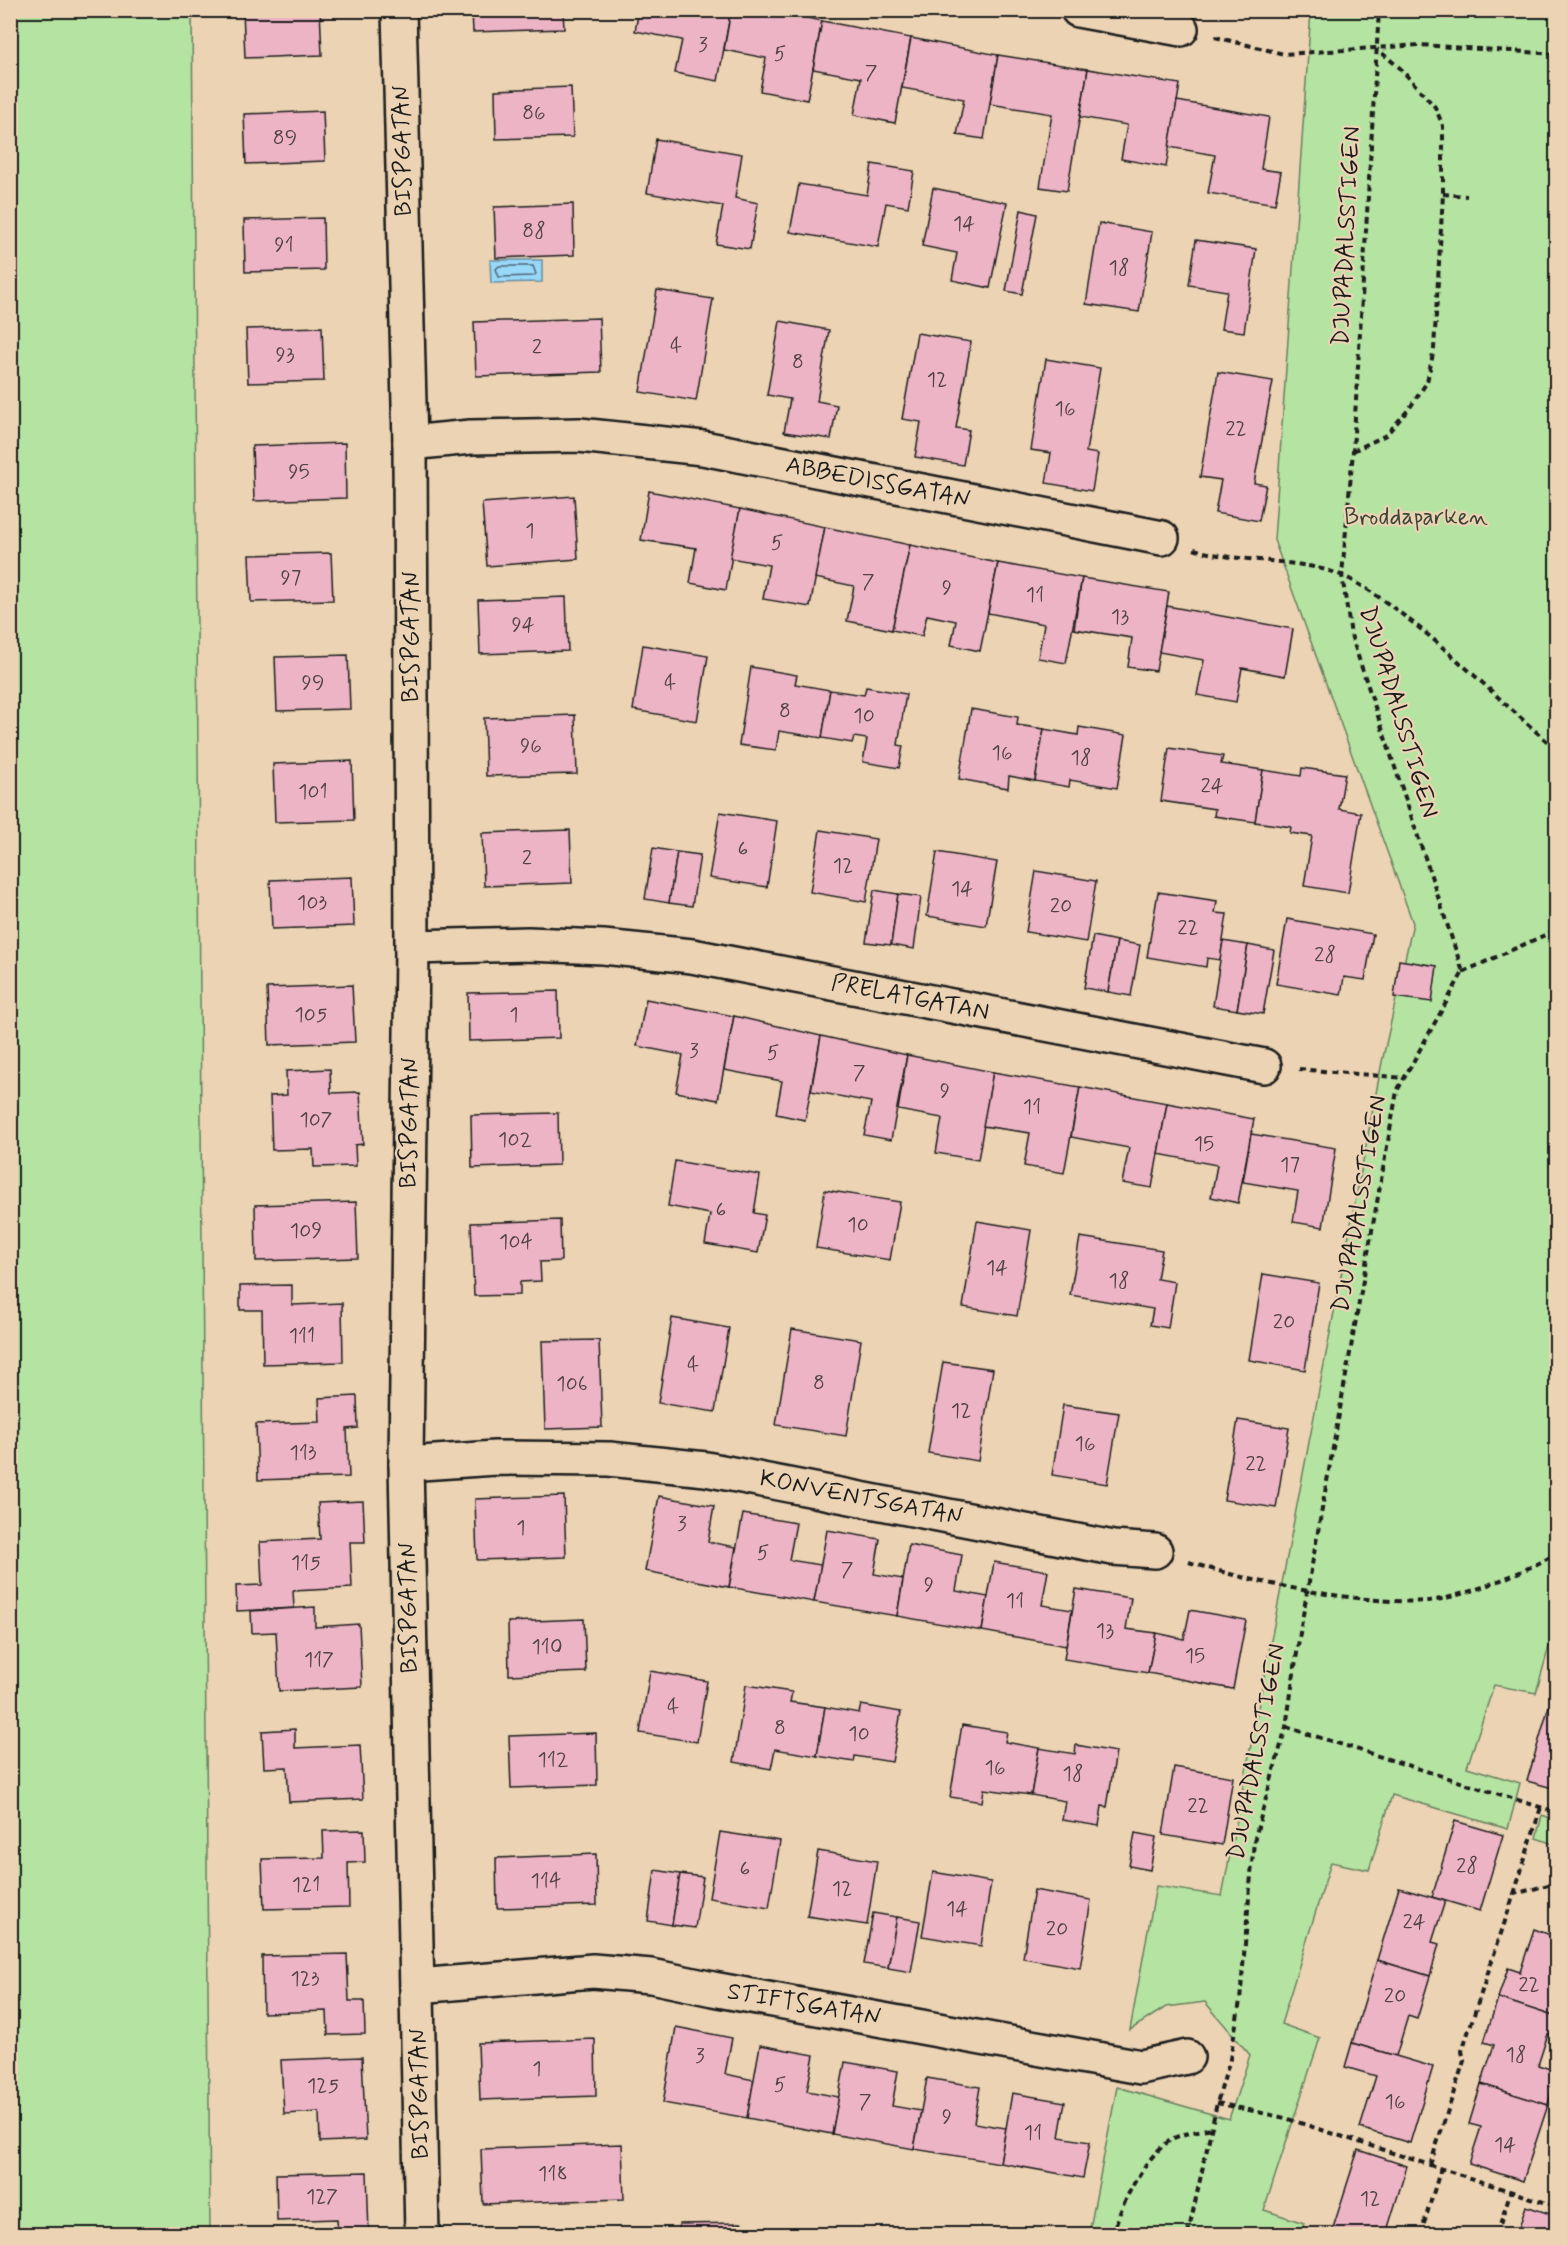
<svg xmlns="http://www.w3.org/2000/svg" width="1567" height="2245" font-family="Mynerve,sans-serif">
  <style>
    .green { fill: #b5e3a2; stroke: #68805f; stroke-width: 1.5 }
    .water { fill: #98d8f9; stroke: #668da1; stroke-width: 1.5 }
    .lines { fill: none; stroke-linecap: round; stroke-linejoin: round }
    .shore { stroke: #4e6774; stroke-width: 1.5 }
    .building { fill: #edb4c6; stroke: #1c1c1c; stroke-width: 1.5 }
    .minor-casing { stroke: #1c1c1c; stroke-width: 38 }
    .path { stroke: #1c1c1c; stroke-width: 4; stroke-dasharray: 6 4.5; stroke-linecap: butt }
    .minor { stroke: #ebd3b3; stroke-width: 33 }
    .labels { text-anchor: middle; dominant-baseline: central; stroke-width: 4.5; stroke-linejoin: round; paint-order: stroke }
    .number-label { font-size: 21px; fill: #504246 }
    .street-label { font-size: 24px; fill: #1c1c1c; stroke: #ebd3b3 }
    .park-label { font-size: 24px; fill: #3b4437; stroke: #ebd3b3 }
  </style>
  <rect width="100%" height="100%" fill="#ebd3b3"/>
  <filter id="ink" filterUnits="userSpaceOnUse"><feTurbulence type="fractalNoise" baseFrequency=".0167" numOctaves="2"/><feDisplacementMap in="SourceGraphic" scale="12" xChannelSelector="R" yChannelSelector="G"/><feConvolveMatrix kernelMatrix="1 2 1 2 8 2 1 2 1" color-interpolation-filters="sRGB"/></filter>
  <g filter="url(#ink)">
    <g class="green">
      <polygon points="11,10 192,11 210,2234 11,2234"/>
      <polygon points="1311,11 1556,11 1556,1622 1536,1693 1494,1685 1467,1767 1520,1783 1508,1829 1392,1795 1369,1870 1331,1862 1281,2024 1320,2038 1264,2210 1304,2223 1301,2234 1089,2234 1117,2087 1229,2119 1250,2055 1205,2002 1166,2007 1130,2030 1156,1886 1222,1896 1382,1062 1413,923 1274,540"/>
      <polygon points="1542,1816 1556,1821 1556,1845 1536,1838"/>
    </g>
    <polygon class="water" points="490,260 542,260 542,282 491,283"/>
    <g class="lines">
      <polygon class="shore" points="499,266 533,266 536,274 533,276 499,277 496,269"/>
    </g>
    <g class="building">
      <polygon points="243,10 320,10 322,55 245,58"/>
      <polygon points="472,10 563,10 564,29 473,32"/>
      <polygon points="639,10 731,10 718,81 675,73 682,40 635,31"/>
      <polygon points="731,10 768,10 822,21 807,100 760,91 766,58 724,50"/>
      <polygon points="822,21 911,38 895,123 854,115 861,78 813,69"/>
      <polygon points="911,38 998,55 984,139 957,135 964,99 902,88"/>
      <polygon points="998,55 1088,69 1067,191 1040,187 1052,114 990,104"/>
      <polygon points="1088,69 1180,84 1166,167 1121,159 1127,125 1080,117"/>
      <polygon points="571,87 573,137 496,139 495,90"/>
      <polygon points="1177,101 1269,117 1261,169 1281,172 1275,204 1208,193 1215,155 1169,147"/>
      <polygon points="323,111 325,161 246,164 244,114"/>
      <polygon points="656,139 742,154 735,198 758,203 750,249 716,244 723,206 647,193"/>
      <polygon points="872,164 914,171 908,207 886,203 878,247 790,232 799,184 867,195"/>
      <polygon points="933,188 1007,203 990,288 952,280 957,253 922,246"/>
      <polygon points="573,204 574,255 496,258 494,207"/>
      <polygon points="1021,210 1037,214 1022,294 1006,291"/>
      <polygon points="323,218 324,270 245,272 244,220"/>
      <polygon points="1099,223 1152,232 1139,312 1086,304"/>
      <polygon points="1196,240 1256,249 1244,332 1221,329 1227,291 1189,285"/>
      <polygon points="657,290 713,299 696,401 640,392"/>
      <polygon points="599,318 601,372 476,376 474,322"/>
      <polygon points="780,321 829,330 817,401 837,405 831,439 784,432 790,399 767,395"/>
      <polygon points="322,327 324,381 248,383 246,329"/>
      <polygon points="917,333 971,342 956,428 969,430 963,465 915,457 921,422 902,419"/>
      <polygon points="1046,359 1100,368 1086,452 1098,454 1092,491 1046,483 1051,453 1031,450"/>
      <polygon points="1218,372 1273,381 1254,483 1266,485 1259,521 1215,513 1221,480 1200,477"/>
      <polygon points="345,443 346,498 254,501 252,446"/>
      <polygon points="649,491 740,509 726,590 690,583 696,548 641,540"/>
      <polygon points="574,496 578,559 487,566 482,503"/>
      <polygon points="740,509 825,527 810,607 763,599 769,565 730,558"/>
      <polygon points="825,527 910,545 892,630 847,621 854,586 815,578"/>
      <polygon points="910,545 998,563 980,651 951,645 956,621 927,615 922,636 892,630"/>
      <polygon points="331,553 333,600 251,602 249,555"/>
      <polygon points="998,563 1082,578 1066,663 1038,658 1044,624 988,613"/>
      <polygon points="1082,578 1169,592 1156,671 1128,667 1132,638 1074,629"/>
      <polygon points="566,597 568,651 480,654 478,600"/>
      <polygon points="1167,606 1293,629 1285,676 1242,668 1236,702 1197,695 1204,660 1159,652"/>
      <polygon points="643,645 708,656 697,721 633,710"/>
      <polygon points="348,655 350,709 277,711 275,657"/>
      <polygon points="751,667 797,675 795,684 830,690 822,738 779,731 776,750 739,745"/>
      <polygon points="866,687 906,694 898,745 903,746 899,768 863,762 867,739 854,737 852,743 822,738 830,690 864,695"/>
      <polygon points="971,709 1018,717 1017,725 1044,729 1035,781 1009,776 1008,788 959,779"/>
      <polygon points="575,715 577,774 486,776 484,718"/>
      <polygon points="1079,727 1126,735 1117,788 1070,780 1069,787 1035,781 1044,729 1078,735"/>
      <polygon points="1169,748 1223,756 1221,764 1263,770 1255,822 1214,816 1215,809 1161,801"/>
      <polygon points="352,761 354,820 275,822 273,764"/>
      <polygon points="1302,768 1345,774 1339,809 1361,813 1348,893 1304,886 1312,836 1290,833 1291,827 1255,822 1263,770 1301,776"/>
      <polygon points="720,812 777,821 767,887 709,878"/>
      <polygon points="570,830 572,883 484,886 482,833"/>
      <polygon points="820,830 876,839 866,902 810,892"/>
      <polygon points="653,848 677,852 669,903 645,899"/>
      <polygon points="677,852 700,855 692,906 669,903"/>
      <polygon points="937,852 997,862 986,926 927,916"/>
      <polygon points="1036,871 1096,881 1086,942 1026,932"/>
      <polygon points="352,877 354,926 272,929 270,880"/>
      <polygon points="874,890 898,894 891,945 866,942"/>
      <polygon points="1158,892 1217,901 1215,913 1227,914 1220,960 1207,958 1206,967 1147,957"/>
      <polygon points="898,894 921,897 914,949 891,945"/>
      <polygon points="1287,919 1373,934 1365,980 1344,977 1341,995 1276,984"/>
      <polygon points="1093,936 1117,941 1108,992 1084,988"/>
      <polygon points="1117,941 1140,945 1131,996 1108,992"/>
      <polygon points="1223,941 1248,945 1237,1010 1213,1006"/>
      <polygon points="1248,945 1274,950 1263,1014 1237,1010"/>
      <polygon points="1399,960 1437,966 1432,1002 1394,997"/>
      <polygon points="352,985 355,1042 269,1045 267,988"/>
      <polygon points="558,991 559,1038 469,1041 468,993"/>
      <polygon points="646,999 734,1016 718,1100 676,1092 683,1055 637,1046"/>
      <polygon points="734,1016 821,1036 805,1120 776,1114 782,1081 724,1070"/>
      <polygon points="821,1036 907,1055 891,1140 864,1135 871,1102 811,1091"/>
      <polygon points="907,1055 993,1072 978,1160 936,1153 942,1118 898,1110"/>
      <polygon points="330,1069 331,1093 360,1092 363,1144 355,1145 356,1166 314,1167 313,1149 272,1150 270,1096 287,1095 286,1071"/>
      <polygon points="993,1072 1080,1087 1064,1173 1024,1166 1030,1133 983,1126"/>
      <polygon points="1080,1087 1167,1103 1152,1188 1122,1183 1129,1148 1071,1137"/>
      <polygon points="1167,1103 1254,1119 1238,1203 1211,1197 1217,1165 1158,1154"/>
      <polygon points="558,1113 559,1165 472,1168 471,1115"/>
      <polygon points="1251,1134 1336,1148 1323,1227 1293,1222 1298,1191 1243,1182"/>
      <polygon points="675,1161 760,1175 754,1213 765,1215 758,1253 705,1244 710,1214 668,1206"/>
      <polygon points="825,1190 900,1202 890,1260 816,1248"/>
      <polygon points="356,1202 358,1258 256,1261 255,1205"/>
      <polygon points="560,1220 561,1261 540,1262 541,1281 520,1282 520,1295 474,1296 471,1223"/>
      <polygon points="977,1221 1031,1230 1017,1316 963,1307"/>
      <polygon points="1080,1237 1162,1250 1157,1279 1175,1282 1168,1328 1150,1325 1153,1309 1070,1295"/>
      <polygon points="1263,1274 1319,1283 1305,1370 1249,1360"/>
      <polygon points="292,1285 292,1305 342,1303 343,1362 263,1364 262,1310 240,1310 240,1286"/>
      <polygon points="672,1318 729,1328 715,1412 658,1403"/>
      <polygon points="792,1329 861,1340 846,1436 776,1425"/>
      <polygon points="599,1340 602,1427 545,1429 542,1341"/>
      <polygon points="943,1362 993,1369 978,1461 928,1453"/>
      <polygon points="357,1396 358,1428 347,1429 349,1477 258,1480 256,1424 320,1422 319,1398"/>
      <polygon points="1063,1405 1119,1413 1107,1484 1052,1475"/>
      <polygon points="1238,1420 1289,1428 1276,1508 1224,1500"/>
      <polygon points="564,1496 566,1557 477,1560 475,1499"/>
      <polygon points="659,1496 714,1506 708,1542 736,1547 729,1587 645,1571"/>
      <polygon points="363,1501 365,1542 350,1542 352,1588 293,1591 294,1608 237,1611 236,1586 262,1585 260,1542 320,1539 318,1503"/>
      <polygon points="743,1514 796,1523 789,1560 821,1565 814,1602 729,1587"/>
      <polygon points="827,1530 880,1539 874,1574 903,1579 897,1616 814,1602"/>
      <polygon points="909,1545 962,1555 956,1591 988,1597 982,1631 897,1616"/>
      <polygon points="994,1562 1048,1571 1042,1605 1072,1610 1066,1646 982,1631"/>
      <polygon points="1076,1589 1131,1598 1126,1629 1156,1633 1148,1673 1064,1659"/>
      <polygon points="315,1607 315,1627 359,1624 362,1687 279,1691 276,1632 252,1633 251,1611"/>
      <polygon points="1190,1610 1246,1620 1233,1689 1148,1673 1156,1633 1184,1639"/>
      <polygon points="584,1619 586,1672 509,1675 508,1622"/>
      <polygon points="650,1671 707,1681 697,1742 640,1733"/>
      <polygon points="746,1685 792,1692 790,1702 825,1707 817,1756 775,1749 771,1769 734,1762"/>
      <polygon points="861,1705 901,1712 892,1762 855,1756 854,1762 817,1756 825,1707 859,1713"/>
      <polygon points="1549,1706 1556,1709 1556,1789 1527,1781"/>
      <polygon points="962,1725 1007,1732 1005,1742 1039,1748 1031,1795 984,1789 982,1802 950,1797"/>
      <polygon points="295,1729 295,1748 360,1745 363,1799 289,1802 287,1767 264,1768 262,1731"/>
      <polygon points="596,1733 597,1785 511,1788 509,1736"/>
      <polygon points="1076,1745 1116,1752 1107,1807 1102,1806 1099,1826 1062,1820 1065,1801 1031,1795 1039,1748 1075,1754"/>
      <polygon points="1174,1767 1233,1777 1222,1845 1163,1835"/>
      <polygon points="1455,1821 1503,1835 1480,1911 1432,1897"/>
      <polygon points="364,1830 365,1862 348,1863 349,1907 264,1909 262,1859 324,1858 323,1831"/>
      <polygon points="720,1832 780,1841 769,1908 709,1898"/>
      <polygon points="1135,1833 1156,1837 1150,1870 1129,1866"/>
      <polygon points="818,1851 877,1861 867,1925 807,1916"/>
      <polygon points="596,1854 597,1905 497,1908 496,1858"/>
      <polygon points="655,1870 680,1874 672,1925 648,1921"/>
      <polygon points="933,1872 991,1882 981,1946 922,1936"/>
      <polygon points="680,1874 703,1877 695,1928 672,1925"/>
      <polygon points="1399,1888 1445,1901 1432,1942 1439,1944 1430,1976 1377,1960"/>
      <polygon points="1034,1890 1091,1900 1080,1968 1023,1958"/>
      <polygon points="873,1913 897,1917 888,1968 864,1964"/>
      <polygon points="897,1917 920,1921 911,1972 888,1968"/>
      <polygon points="1534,1929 1556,1937 1556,2017 1498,1998 1508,1968 1520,1972"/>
      <polygon points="347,1954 349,2001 364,2001 365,2034 328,2035 327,2011 263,2013 262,1956"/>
      <polygon points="1377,1960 1430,1976 1417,2019 1408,2016 1396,2056 1352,2043"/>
      <polygon points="1498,1998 1556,2017 1556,2036 1548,2034 1538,2065 1556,2071 1548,2105 1481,2084 1494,2045 1484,2042"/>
      <polygon points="676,2027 732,2038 725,2074 754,2080 747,2118 663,2103"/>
      <polygon points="595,2039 596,2096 480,2100 478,2043"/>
      <polygon points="1352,2043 1433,2067 1410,2143 1360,2128 1376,2076 1345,2067"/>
      <polygon points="760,2045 814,2055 807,2091 839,2097 832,2134 747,2118"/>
      <polygon points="362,2057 366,2140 320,2142 319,2112 284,2114 281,2060"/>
      <polygon points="845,2062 898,2071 892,2106 921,2111 914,2149 832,2134"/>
      <polygon points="927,2078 980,2087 974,2123 1006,2128 1000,2163 914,2149"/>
      <polygon points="1481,2084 1548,2105 1523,2181 1469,2164 1481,2127 1469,2124"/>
      <polygon points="1012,2093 1065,2102 1059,2137 1090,2142 1083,2178 1000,2163"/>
      <polygon points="622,2144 624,2199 483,2204 481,2149"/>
      <polygon points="1358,2150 1407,2166 1386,2234 1342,2234 1332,2231"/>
      <polygon points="367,2172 369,2234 338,2234 337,2219 277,2221 276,2174"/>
      <polygon points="1526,2206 1556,2216 1556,2234 1517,2234"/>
      <polygon points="742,2223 742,2234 679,2234 679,2224"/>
    </g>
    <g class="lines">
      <g class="minor-casing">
        <g id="minor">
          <polyline points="399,10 410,443 412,947 406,1464 422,2234"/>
          <polyline points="1078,10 1181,29"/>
          <polyline points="410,443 471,437 579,435 703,448 1162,538"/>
          <polyline points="412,947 528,944 603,947 692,956 1264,1066"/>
          <polyline points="406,1464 495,1458 609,1459 706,1469 1113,1548 1155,1551"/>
          <polyline points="418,1986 593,1971 651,1976 713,1989 1141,2067 1187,2057"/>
        </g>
      </g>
      <g class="path">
        <polyline points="1215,37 1284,54 1420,45 1556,54"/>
        <polyline points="1443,194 1467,196"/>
        <polyline points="1353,451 1386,435 1409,409 1427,382 1434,349 1443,194 1443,126 1435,107 1400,68 1377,49"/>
        <path d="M1194 549C1241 564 1295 557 1341 575 1360 583 1379 597 1395 609 1453 652 1502 703 1556 749"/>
        <polyline points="1463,972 1556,930"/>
        <polyline points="1299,1069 1405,1078"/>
        <path d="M1189 1562C1253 1583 1362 1605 1428 1601 1463 1598 1526 1571 1556 1554"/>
        <polyline points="1286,1727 1556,1812"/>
        <polyline points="1514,1894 1541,1807"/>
        <polyline points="1217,2103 1285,2118 1556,2206"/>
        <polyline points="1430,2165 1464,2061 1462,2051 1514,1894 1556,1883"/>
        <path d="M1113 2234C1121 2203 1144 2157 1172 2139 1183 2133 1201 2131 1214 2127"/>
        <polyline points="1188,2234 1217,2103 1230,2059 1240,2001 1254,1841 1286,1727 1301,1626 1397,1091 1463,972 1351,635 1342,575 1353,451 1379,10"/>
        <polyline points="1436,2234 1422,2230 1441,2168"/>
        <polyline points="1497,2234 1511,2190"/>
      </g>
      <use href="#minor" class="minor"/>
    </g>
  </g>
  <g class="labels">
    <g class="number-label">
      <text x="703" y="45">3</text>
      <text x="780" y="54">5</text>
      <text x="871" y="73">7</text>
      <text x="534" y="113">86</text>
      <text x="285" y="138">89</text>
      <text x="964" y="224">14</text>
      <text x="534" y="231">88</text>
      <text x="284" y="245">91</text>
      <text x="1119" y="268">18</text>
      <text x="676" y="346">4</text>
      <text x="537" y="347">2</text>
      <text x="285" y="355">93</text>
      <text x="798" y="362">8</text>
      <text x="937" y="380">12</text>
      <text x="1065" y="409">16</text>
      <text x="1236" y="429">22</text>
      <text x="299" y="472">95</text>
      <text x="530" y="531">1</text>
      <text x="777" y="543">5</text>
      <text x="291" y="578">97</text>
      <text x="868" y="582">7</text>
      <text x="947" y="588">9</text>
      <text x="1035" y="595">11</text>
      <text x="1120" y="617">13</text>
      <text x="523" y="625">94</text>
      <text x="313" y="683">99</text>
      <text x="670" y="683">4</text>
      <text x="785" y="711">8</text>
      <text x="864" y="716">10</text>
      <text x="531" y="746">96</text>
      <text x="1002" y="753">16</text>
      <text x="1081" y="758">18</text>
      <text x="1212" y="786">24</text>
      <text x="313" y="792">101</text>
      <text x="743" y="849">6</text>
      <text x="527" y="858">2</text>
      <text x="843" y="866">12</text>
      <text x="962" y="889">14</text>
      <text x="312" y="903">103</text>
      <text x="1061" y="906">20</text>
      <text x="1188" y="928">22</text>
      <text x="1325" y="955">28</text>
      <text x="311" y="1015">105</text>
      <text x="514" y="1015">1</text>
      <text x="694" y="1051">3</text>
      <text x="773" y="1053">5</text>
      <text x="859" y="1073">7</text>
      <text x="945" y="1091">9</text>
      <text x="1032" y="1107">11</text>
      <text x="316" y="1120">107</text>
      <text x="515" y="1140">102</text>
      <text x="1204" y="1144">15</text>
      <text x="1290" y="1165">17</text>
      <text x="721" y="1210">6</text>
      <text x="858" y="1225">10</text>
      <text x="306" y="1231">109</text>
      <text x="516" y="1242">104</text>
      <text x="997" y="1268">14</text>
      <text x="1119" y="1281">18</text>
      <text x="1284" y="1322">20</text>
      <text x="302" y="1336">111</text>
      <text x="693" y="1365">4</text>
      <text x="819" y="1383">8</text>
      <text x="572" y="1384">106</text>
      <text x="961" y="1411">12</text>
      <text x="1085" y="1444">16</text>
      <text x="303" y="1453">113</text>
      <text x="1256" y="1464">22</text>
      <text x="682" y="1524">3</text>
      <text x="521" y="1528">1</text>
      <text x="763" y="1553">5</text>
      <text x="306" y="1563">115</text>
      <text x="847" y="1570">7</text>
      <text x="929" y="1585">9</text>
      <text x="1015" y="1601">11</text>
      <text x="1105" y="1631">13</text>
      <text x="547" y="1647">110</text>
      <text x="1195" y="1656">15</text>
      <text x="319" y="1660">117</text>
      <text x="673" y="1707">4</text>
      <text x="780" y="1728">8</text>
      <text x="859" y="1734">10</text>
      <text x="553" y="1760">112</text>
      <text x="995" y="1768">16</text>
      <text x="1073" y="1774">18</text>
      <text x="1198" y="1806">22</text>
      <text x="1467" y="1866">28</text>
      <text x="745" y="1869">6</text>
      <text x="546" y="1881">114</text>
      <text x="306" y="1885">121</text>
      <text x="842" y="1889">12</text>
      <text x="957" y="1909">14</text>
      <text x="1414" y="1922">24</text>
      <text x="1057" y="1929">20</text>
      <text x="305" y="1979">123</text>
      <text x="1529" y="1985">22</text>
      <text x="1395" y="1996">20</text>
      <text x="1516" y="2055">18</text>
      <text x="700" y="2056">3</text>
      <text x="537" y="2069">1</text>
      <text x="780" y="2085">5</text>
      <text x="323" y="2086">125</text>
      <text x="865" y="2102">7</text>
      <text x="1395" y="2102">16</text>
      <text x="947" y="2117">9</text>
      <text x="1033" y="2133">11</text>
      <text x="1505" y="2145">14</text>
      <text x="553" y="2174">118</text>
      <text x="322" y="2197">127</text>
      <text x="1370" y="2199">12</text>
    </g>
    <g class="street-label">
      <text transform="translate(403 151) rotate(-91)">BISPGATAN</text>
      <text transform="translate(1347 236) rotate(-87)">DJUPADALSSTIGEN</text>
      <text transform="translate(878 483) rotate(11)">ABBEDISSGATAN</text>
      <text transform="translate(411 637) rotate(-90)">BISPGATAN</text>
      <text transform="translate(1398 712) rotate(73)">DJUPADALSSTIGEN</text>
      <text transform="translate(910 998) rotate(11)">PRELATGATAN</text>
      <text transform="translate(410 1123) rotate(-89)">BISPGATAN</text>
      <text transform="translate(1360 1204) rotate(-80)">DJUPADALSSTIGEN</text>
      <text transform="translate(861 1498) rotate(11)">KONVENTSGATAN</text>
      <text transform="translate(409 1608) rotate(-91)">BISPGATAN</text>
      <text transform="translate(1257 1752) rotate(-79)">DJUPADALSSTIGEN</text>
      <text transform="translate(804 2005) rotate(10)">STIFTSGATAN</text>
      <text transform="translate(420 2094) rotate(-91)">BISPGATAN</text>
    </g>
    <g class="park-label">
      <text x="1416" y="517">Broddaparken</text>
    </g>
  </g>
  <rect width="1567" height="2245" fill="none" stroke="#ebd3b3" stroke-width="36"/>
  <rect x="18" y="18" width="1531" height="2209" fill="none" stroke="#1c1c1c" stroke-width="2" filter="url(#ink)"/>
</svg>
